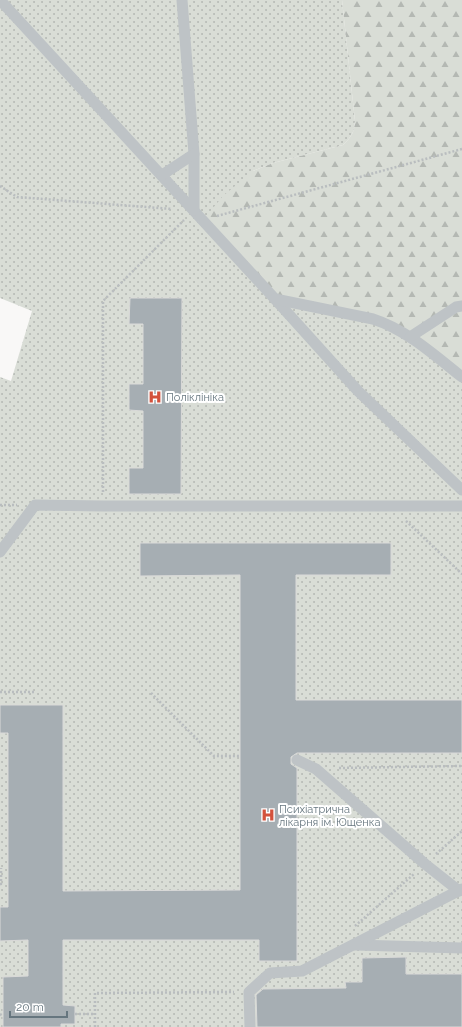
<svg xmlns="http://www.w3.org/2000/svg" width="462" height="1027" font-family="Raleway,sans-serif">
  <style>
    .grass { fill: url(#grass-dots) }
    .forest { fill: url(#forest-firs) }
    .building { fill: #a6aeb3; stroke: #dadad9 }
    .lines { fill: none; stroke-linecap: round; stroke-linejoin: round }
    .path { stroke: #b9bdbf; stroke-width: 2.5; stroke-dasharray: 2 2; stroke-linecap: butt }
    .lane { stroke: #bec3c6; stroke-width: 11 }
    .labels { text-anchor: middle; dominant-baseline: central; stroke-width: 4; stroke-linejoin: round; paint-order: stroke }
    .poi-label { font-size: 11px; fill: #66767f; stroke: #fff; text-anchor: start }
  </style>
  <defs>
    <pattern id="grass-dots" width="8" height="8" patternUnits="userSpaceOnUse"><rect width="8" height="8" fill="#d9ddd6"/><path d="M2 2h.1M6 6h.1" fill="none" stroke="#b4b8b3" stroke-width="1.8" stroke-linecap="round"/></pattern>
    <pattern id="forest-firs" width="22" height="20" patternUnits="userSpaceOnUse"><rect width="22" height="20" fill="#d9ddd6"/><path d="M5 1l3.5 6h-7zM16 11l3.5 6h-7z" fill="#b4b8b3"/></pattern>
  </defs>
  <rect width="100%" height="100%" fill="#f9f8f7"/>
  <path class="grass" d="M0 0H342L355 121C354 133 352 136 343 145L273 163 253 171 373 319 462 377V1027H0V377L11 381 32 311 0 298Z"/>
  <path class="forest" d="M342 0H462V377L398 329 275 299 203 220 223 196 253 171 273 163 343 145C352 136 354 133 355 121Z"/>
  <g class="building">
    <polygon points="130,298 182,298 181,494 129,494 129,468 143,468 143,411 129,410 129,384 143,384 143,324 129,324"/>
    <polygon points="140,543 391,543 391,575 296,575 296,700 462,700 462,753 297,753 291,757 291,764 297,768 297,961 259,961 259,940 63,940 63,1005 75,1006 75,1024 61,1024 61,1027 3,1027 3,977 28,976 28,940 0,941 0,907 8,907 8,733 0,733 0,705 63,705 63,891 240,890 240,575 140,576"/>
    <polygon points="406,957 406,974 462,974 462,1027 257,1027 256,995 263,989 346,988 345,982 362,982 362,958"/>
  </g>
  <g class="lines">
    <g class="path">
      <polyline points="0,186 17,197 172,209"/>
      <polyline points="217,216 462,149"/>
      <polyline points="103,492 103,301 184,220"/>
      <polyline points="0,505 17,505"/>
      <polyline points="406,521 462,574"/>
      <polyline points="0,692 35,692"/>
      <polyline points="151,693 214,756 240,756"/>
      <polyline points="339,768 462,766"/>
      <polyline points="436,854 462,831"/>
      <polyline points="0,884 1,884 1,868"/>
      <polyline points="355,926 414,874"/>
      <polyline points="0,1014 3,1016"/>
      <polyline points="75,1014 95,1014"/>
      <polyline points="95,1027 95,993 234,992"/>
    </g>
    <g class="lane">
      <polyline points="0,0 275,299 358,391 462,490"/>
      <polyline points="182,0 194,154 194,210"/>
      <polyline points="162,175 194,154"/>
      <path d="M275 299 373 319C407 330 434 355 462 377"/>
      <polyline points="410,337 456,307 462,306"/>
      <polyline points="0,552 35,505 103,506 462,506"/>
      <polyline points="297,760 316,769 425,864 459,891"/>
      <polyline points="355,945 462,948"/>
      <polyline points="250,1027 249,992 270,973 302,971 462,889"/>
    </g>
  </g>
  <defs>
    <g id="hospital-bare" transform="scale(1.08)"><path d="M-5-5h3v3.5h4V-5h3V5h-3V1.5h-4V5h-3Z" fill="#d3523c" stroke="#fff" stroke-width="2.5" paint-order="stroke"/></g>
  </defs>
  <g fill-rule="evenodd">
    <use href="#hospital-bare" x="155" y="397"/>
    <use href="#hospital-bare" x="268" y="815"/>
  </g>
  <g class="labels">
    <g class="poi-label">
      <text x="166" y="397">Поліклініка</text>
      <text x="279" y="809">Психіатрична<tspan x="279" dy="13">лікарня ім. Ющенка</tspan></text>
    </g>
  </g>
  <path d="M10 1011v6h57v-6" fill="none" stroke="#66767f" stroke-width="2"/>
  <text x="16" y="1011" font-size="12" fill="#66767f" stroke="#ffffff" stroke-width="3" paint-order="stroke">20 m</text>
</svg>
